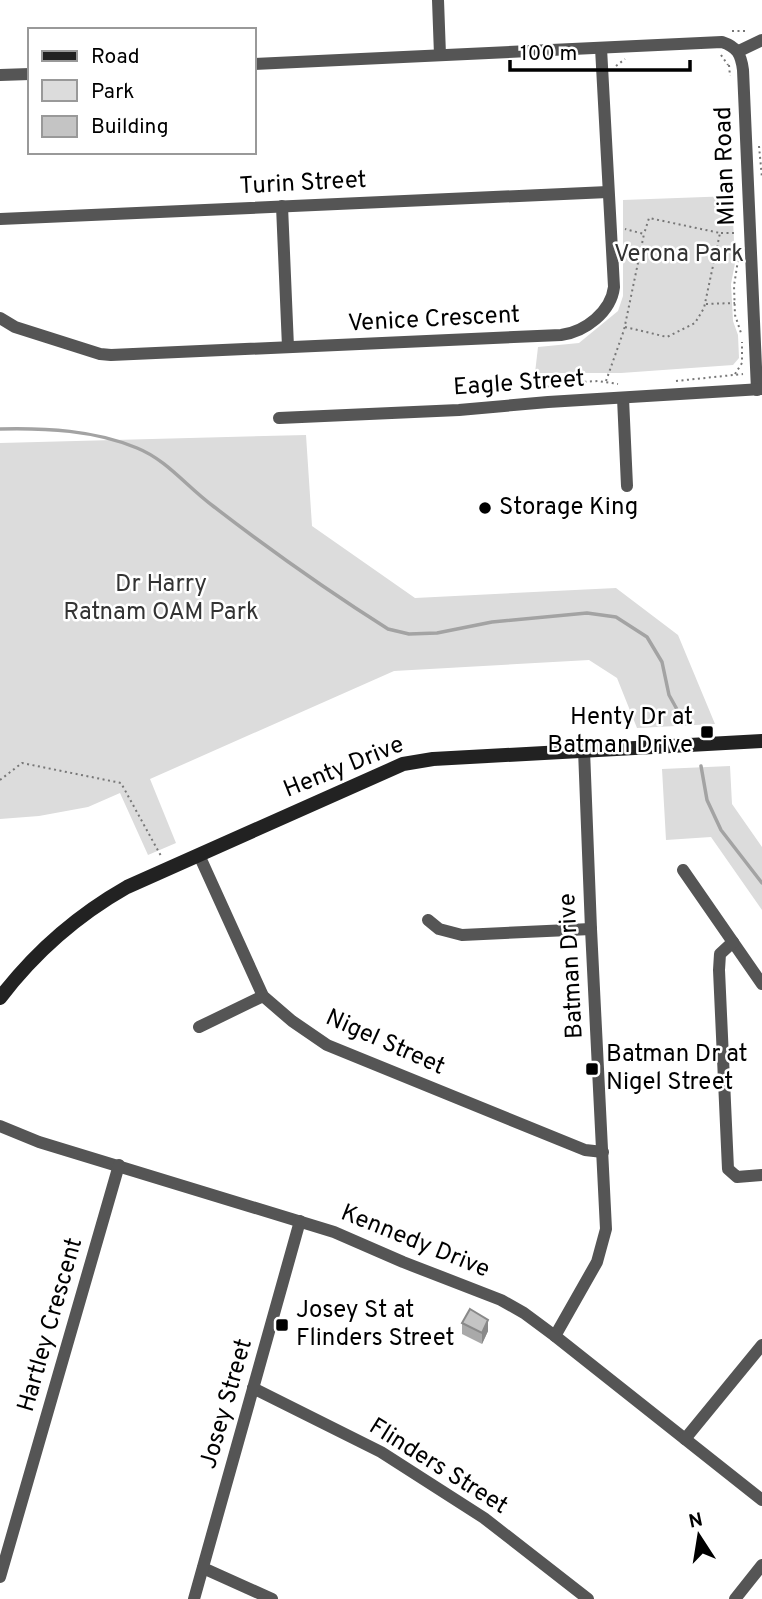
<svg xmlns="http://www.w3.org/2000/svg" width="762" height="1599" font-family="Overpass,sans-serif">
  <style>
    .green { fill: #dcdcdc }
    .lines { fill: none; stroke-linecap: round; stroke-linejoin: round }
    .stream { stroke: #a3a3a3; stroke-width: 3.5 }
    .path { stroke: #777; stroke-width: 2; stroke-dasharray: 2 3.5; stroke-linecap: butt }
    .street { stroke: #555; stroke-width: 12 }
    .secondary { stroke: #222; stroke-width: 14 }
    .wall { fill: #a9a9a9 }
    .shaded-wall { fill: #898989 }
    .building { fill: #c4c4c4; stroke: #898989; stroke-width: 2 }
    .poi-dot { fill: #000; stroke: #fff; stroke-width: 2.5 }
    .labels { text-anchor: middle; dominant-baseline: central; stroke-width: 5; stroke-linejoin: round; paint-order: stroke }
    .street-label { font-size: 24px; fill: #000; stroke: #fff }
    .park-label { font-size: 24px; fill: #333; stroke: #fff }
    .poi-label { font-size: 24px; fill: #000; stroke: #fff; text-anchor: start }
  </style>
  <rect width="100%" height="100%" fill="#fff"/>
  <g class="green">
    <polygon points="732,196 735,263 731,284 733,321 738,335 739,358 733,365 621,373 535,373 538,347 579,343 618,311 623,296 623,200"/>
    <polygon points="306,435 312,526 415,598 616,588 678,635 715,724 637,728 617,678 589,660 394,671 150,779 176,843 148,855 120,793 88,807 39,816 0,819 0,443"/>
    <polygon points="730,766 732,804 762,847 762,910 711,837 666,840 662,769"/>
  </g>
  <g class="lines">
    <g class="stream">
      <path d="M0 429C46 428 94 430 137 448 167 460 187 487 213 506 270 550 328 591 388 629L409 634 437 633 492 622 587 613 616 617 647 637 662 662 669 695 679 713V723"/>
      <polyline points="701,766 707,800 721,830 762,883"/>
    </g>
    <g class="path">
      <polyline points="732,31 748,31"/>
      <polyline points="721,55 728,65"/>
      <polyline points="729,65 730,76"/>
      <polyline points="616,66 625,59"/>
      <polyline points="759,146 762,178"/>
      <polyline points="721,233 737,233"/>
      <polyline points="738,260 734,286 735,315 741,333"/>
      <polyline points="706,304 735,303"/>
      <polyline points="625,327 667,337 695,323 704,308 720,233 649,218 644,234"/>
      <polyline points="735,374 742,363 742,342"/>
      <polyline points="606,381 624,330 644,234 625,229"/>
      <polyline points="676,381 743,374"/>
      <polyline points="541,388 563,383 598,381 618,384"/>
      <polyline points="0,780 22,763 121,783 161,856"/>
    </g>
    <g class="street">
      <polyline points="438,0 440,55"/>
      <polyline points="739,51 762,40"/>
      <path d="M254 64 722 42C737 47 741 54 743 70L757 390"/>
      <polyline points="0,75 30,74"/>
      <polyline points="282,206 288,347"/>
      <polyline points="0,219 608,192"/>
      <path d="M0 318 15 327 100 354 111 355 561 335C585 332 611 312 614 287L601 48"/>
      <polyline points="623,398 627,486"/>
      <polyline points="279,418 459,410 548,402 762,389"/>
      <polyline points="199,855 263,996 292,1021 327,1045 585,1150 603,1152"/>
      <polyline points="683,870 762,984"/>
      <polyline points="428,920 439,929 462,935 591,929"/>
      <polyline points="733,942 720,954 719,970 728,1169 737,1177 762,1175"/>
      <polyline points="199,1027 263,996"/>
      <polyline points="0,1126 39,1142 334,1232 403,1262 501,1300 524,1313 555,1336 762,1500"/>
      <polyline points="555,1336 597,1262 606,1229 591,929 584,750"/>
      <polyline points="253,1388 381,1452 484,1518 588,1599"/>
      <polyline points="685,1439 762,1345"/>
      <polyline points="203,1568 272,1599"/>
      <polyline points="0,1577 119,1165"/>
      <polyline points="194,1599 300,1221"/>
      <polyline points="735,1599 762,1565"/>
    </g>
    <path class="secondary" d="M0 998C35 952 76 916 127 887L403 764 433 759 762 741"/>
  </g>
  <polygon class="wall" points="462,1323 488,1331 482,1344 462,1334"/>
  <polygon class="shaded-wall" points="488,1320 488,1331 482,1344 482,1333"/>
  <polygon class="building" points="470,1309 488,1320 482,1333 462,1323"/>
  <g class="poi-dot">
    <circle cx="485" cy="508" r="7"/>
    <rect x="700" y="725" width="14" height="14" rx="3.5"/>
    <rect x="585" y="1062" width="14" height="14" rx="3.5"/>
    <rect x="275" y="1318" width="14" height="14" rx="3.5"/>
  </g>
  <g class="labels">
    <g class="street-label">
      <text transform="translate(726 166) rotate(-92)">Milan Road</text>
      <text transform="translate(303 184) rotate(-3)">Turin Street</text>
      <text transform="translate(434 320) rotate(-3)">Venice Crescent</text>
      <text transform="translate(519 384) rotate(-4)">Eagle Street</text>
      <text transform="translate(344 768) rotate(-22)">Henty Drive</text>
      <text transform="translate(572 966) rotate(-93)">Batman Drive</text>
      <text transform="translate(385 1043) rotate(24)">Nigel Street</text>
      <text transform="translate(415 1242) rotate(22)">Kennedy Drive</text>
      <text transform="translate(51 1325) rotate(-74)">Hartley Crescent</text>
      <text transform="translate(227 1404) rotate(-74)">Josey Street</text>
      <text transform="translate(438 1467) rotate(32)">Flinders Street</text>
    </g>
    <g class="park-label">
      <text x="679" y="255">Verona Park</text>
      <text x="161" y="585">Dr Harry<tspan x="161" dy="28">Ratnam OAM Park</tspan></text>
    </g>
    <g class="poi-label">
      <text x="499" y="508">Storage King</text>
      <text x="693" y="718" text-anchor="end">Henty Dr at<tspan x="693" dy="28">Batman Drive</tspan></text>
      <text x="606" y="1055">Batman Dr at<tspan x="606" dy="28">Nigel Street</tspan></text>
      <text x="296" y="1311">Josey St at<tspan x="296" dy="28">Flinders Street</tspan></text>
    </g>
  </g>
  <rect x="28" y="28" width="228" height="126" fill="#ffffff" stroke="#999999" stroke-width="2"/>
  <rect x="42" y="51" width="35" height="10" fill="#222222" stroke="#999999" stroke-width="2"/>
  <text x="91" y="63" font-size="21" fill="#000000">Road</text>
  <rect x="42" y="80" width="35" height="21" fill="#dcdcdc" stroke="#999999" stroke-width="2"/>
  <text x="91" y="98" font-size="21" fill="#000000">Park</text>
  <rect x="42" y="116" width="35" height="21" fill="#c4c4c4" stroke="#999999" stroke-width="2"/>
  <text x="91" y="133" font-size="21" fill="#000000">Building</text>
  <g transform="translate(699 1536) rotate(348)" stroke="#ffffff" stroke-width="5" paint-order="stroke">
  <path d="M0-5L12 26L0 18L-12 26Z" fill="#000000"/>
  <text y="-10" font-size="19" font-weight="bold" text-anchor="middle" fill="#000000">N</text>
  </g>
  <path d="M510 60v10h180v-10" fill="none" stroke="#000000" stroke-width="3.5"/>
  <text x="520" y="60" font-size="21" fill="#000000" stroke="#ffffff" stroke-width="5" paint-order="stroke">100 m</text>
</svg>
